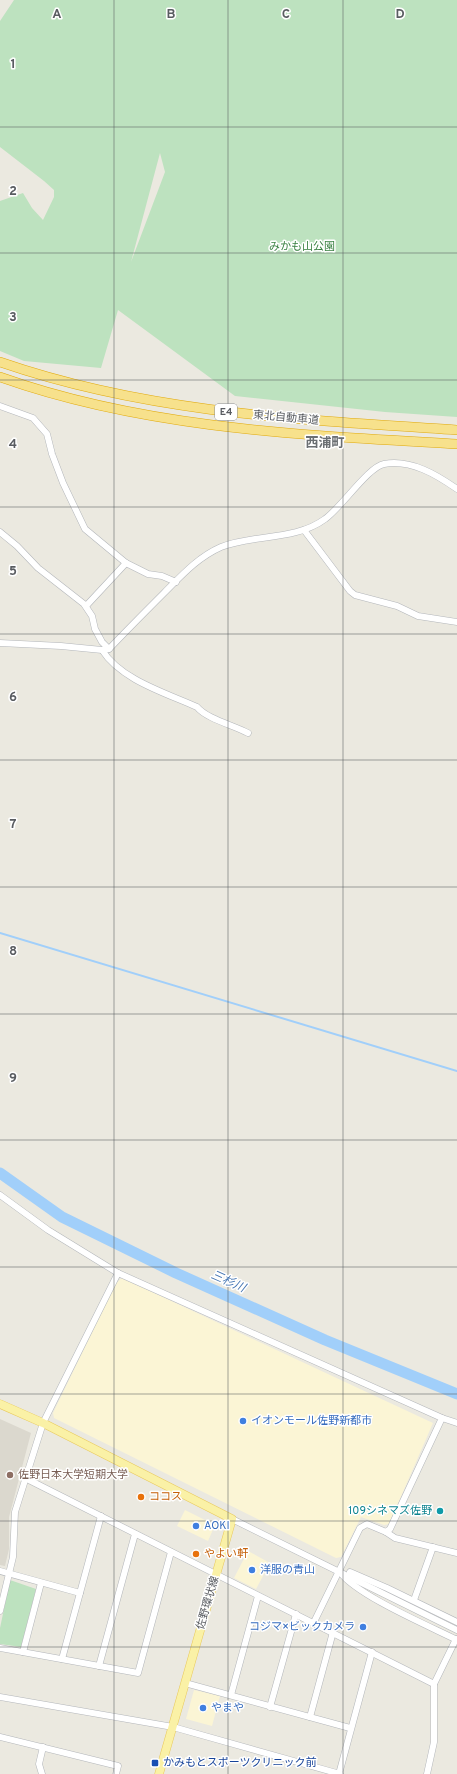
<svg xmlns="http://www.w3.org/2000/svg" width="457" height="1774" font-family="Overpass,'Noto Sans JP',sans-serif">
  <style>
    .commercial { fill: #fbf5d5 }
    .education { fill: #dbd8ce }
    .green { fill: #bde2bf; fill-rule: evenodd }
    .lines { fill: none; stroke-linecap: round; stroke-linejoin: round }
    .stream { stroke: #a1cffa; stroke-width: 2 }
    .river { stroke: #a1cffa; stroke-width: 11 }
    .minor-casing { stroke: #b3b6ba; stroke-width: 7 }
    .major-casing { stroke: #e9c95b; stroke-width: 9 }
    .highway-casing { stroke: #e0a90c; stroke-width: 10 }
    .minor { stroke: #fff; stroke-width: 6 }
    .major { stroke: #faf1a6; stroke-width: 8 }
    .highway { stroke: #f7e18c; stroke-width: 9 }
    .grid { fill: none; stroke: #595c61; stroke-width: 1; stroke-opacity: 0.55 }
    .shop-dot { fill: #3f7fe0; stroke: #fff; stroke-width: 1.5 }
    .education-dot { fill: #8d6e63; stroke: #fff; stroke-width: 1.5 }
    .food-dot { fill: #e8710a; stroke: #fff; stroke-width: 1.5 }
    .culture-dot { fill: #0f9aa8; stroke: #fff; stroke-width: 1.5 }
    .transit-dot { fill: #1a4fb4; stroke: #fff; stroke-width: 1.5 }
    .labels { text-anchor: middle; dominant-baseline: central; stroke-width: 3; stroke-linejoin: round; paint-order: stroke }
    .shield { fill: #fff; stroke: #8b8d90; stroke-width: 1 }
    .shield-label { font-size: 10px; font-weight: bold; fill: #595c61 }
    .park-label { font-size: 11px; fill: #388040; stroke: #fff }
    .street-label { font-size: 11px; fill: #595c61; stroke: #fff }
    .shop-label { font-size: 11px; fill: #366cbe; stroke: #fff; text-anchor: start }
    .education-label { font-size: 11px; fill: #785e54; stroke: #fff; text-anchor: start }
    .food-label { font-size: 11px; fill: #c56008; stroke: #fff; text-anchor: start }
    .culture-label { font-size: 11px; fill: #0d838f; stroke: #fff; text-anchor: end }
    .transit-label { font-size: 11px; fill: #164399; stroke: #fff; text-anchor: start }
    .water-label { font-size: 12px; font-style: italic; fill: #4374b2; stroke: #fff }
    .quarter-label { font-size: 13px; font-weight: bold; fill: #6a6e72; stroke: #fff }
    .grid-label { font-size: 13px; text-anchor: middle; font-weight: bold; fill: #595c61; stroke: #fff; stroke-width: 3; stroke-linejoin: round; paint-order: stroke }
  </style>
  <rect width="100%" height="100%" fill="#ebe9e0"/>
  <g class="commercial">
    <polygon points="122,1278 433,1423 389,1524 384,1525 361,1517 341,1557 336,1558 54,1418 53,1413 116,1283"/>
    <polygon points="185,1510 215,1525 208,1541 177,1526"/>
    <polygon points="248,1551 270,1563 256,1589 234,1578"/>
    <polygon points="194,1690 220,1696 212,1726 186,1719"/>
  </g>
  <polygon class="education" points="0,1419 31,1433 9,1517 9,1549 5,1566 0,1565"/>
  <g class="green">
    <path d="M14 0H457V417L385 412 235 396 118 310 101 368 24 361 0 351V201L23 193 32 208 43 220 54 197V190L44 181 0 147V21ZM160 153 165 172 131 262Z"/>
    <polygon points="10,1580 36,1589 21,1647 0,1644 0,1628"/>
  </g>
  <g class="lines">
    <polyline class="stream" points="0,933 457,1071"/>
    <polyline class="river" points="0,1173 62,1217 176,1273 325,1340 457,1394"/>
    <g class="minor-casing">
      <g id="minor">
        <polyline points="0,406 33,418 47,434 52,454 63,483 85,529 126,563 148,574 162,576 176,582"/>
        <polyline points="304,530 350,591 355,595 397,606 418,616 457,622"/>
        <polyline points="0,532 17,546 38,568 84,604 92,616 95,629 102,642 109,649"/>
        <polyline points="86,606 126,563"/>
        <path d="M0 643 61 646 102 650 109 649C127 630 146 611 164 593 181 576 198 557 221 547 254 534 295 541 325 519 341 508 368 467 384 464 411 459 437 475 457 489"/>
        <path d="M102 650C121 680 166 693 197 707 207 719 233 725 248 733"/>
        <polyline points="0,1195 48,1230 118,1273 442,1418 390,1529 386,1532 367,1524 360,1528 314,1622"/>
        <polyline points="442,1418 457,1423"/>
        <polyline points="25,1478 434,1684"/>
        <polyline points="232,1519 457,1630"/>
        <polyline points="386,1532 395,1538 457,1553"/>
        <polyline points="0,1571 80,1593"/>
        <path d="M340 1572C356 1595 429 1626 457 1640"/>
        <polyline points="350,1572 387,1588 457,1622"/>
        <polyline points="414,1600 433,1547"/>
        <polyline points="0,1611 13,1557 15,1512 43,1423 118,1273"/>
        <polyline points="0,1648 138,1673 171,1552"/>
        <polyline points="23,1652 41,1583"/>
        <polyline points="62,1659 101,1516"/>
        <polyline points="99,1666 135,1534"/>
        <polyline points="185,1683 350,1728"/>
        <polyline points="231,1695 258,1596"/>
        <polyline points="0,1697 173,1727 340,1774"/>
        <polyline points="270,1707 296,1614"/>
        <polyline points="310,1717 333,1632"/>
        <polyline points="0,1737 118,1766 116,1774"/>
        <polyline points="42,1774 39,1764 43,1747"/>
        <polyline points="339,1774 372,1652"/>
        <polyline points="427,1774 434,1742 434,1684 456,1639"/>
      </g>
    </g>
    <g class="major-casing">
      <polyline id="major" points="0,1404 43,1423 232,1519 159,1774"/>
    </g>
    <g class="highway-casing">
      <g id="highway">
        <path d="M0 362C147 413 303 420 457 430"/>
        <path d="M0 377C146 429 304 435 457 444"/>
      </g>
    </g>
    <use href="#minor" class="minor"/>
    <use href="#major" class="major"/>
    <use href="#highway" class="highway"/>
  </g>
  <path class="grid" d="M114 0V1774M228 0V1774M343 0V1774M0 127H457M0 253H457M0 380H457M0 507H457M0 634H457M0 760H457M0 887H457M0 1014H457M0 1140H457M0 1267H457M0 1394H457M0 1521H457M0 1647H457"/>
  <g class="shop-dot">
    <circle cx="243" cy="1421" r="4"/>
    <circle cx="196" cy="1526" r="4"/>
    <circle cx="252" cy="1570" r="4"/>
    <circle cx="363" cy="1627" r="4"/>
    <circle cx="203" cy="1708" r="4"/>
  </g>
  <circle class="education-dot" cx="10" cy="1475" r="4"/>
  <g class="food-dot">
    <circle cx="141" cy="1497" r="4"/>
    <circle cx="196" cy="1554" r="4"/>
  </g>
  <circle class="culture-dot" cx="440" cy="1511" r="4"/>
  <rect class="transit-dot" x="151" y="1759" width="8" height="8" rx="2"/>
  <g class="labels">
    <rect class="shield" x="215" y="404" width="22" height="16" rx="3"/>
    <g class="shield-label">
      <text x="226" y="412">E4</text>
    </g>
    <g class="park-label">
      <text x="302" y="247">みかも山公園</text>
    </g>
    <g class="street-label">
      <text transform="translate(286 418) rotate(5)">東北自動車道</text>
      <text transform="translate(208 1603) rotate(-74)">佐野環状線</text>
    </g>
    <g class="shop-label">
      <text x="251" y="1421">イオンモール佐野新都市</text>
      <text x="204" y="1526">AOKI</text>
      <text x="260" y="1570">洋服の青山</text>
      <text x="355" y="1627" text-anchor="end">コジマ×ビックカメラ</text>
      <text x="211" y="1708">やまや</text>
    </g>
    <g class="education-label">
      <text x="18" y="1475">佐野日本大学短期大学</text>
    </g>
    <g class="food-label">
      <text x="149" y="1497">ココス</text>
      <text x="204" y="1554">やよい軒</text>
    </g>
    <g class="culture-label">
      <text x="432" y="1511">109シネマズ佐野</text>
    </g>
    <g class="transit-label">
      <text x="163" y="1763">かみもとスポーツクリニック前</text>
    </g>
    <g class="water-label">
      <text transform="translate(228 1282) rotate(24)">三杉川</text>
    </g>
    <g class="quarter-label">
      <text x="325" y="444">西浦町</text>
    </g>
  </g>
  <g class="grid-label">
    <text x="57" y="18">A</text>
    <text x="171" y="18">B</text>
    <text x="286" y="18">C</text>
    <text x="400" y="18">D</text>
    <text x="13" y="68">1</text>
    <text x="13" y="195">2</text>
    <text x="13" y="321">3</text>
    <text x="13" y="448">4</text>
    <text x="13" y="575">5</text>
    <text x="13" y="701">6</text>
    <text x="13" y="828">7</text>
    <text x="13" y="955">8</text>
    <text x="13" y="1082">9</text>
  </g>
</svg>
